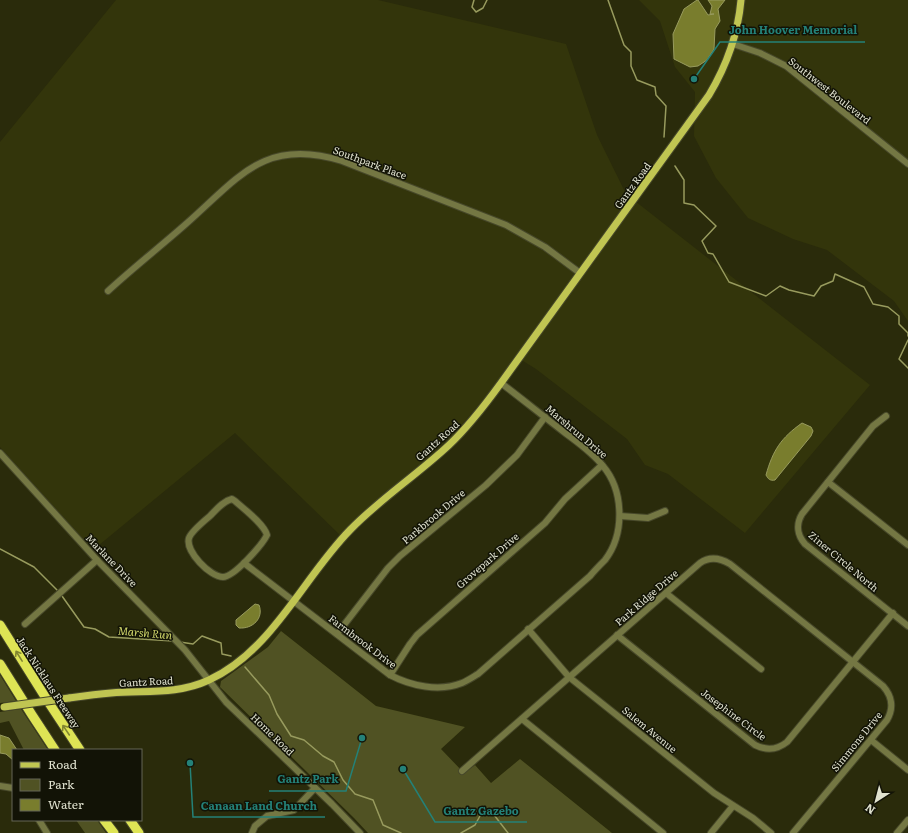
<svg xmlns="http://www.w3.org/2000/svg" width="908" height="833" font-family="Literata,serif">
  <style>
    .built { fill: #33350b }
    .green { fill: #505223 }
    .water { fill: #797d2d; stroke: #989b5e }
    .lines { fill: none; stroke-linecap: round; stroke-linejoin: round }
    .stream { stroke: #989b5e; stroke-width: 1.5 }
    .minor-casing { stroke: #47482a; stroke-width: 8 }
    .major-casing { stroke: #47482a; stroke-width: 9 }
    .highway-casing { stroke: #47482a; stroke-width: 11 }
    .minor { stroke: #747743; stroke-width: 6 }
    .major { stroke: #c0c552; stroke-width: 7 }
    .highway { stroke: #dee455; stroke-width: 9 }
    .major-bridge-casing { stroke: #47482a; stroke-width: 9; stroke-linecap: butt }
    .major-bridge { stroke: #c0c552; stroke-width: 7 }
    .oneway { stroke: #828631 }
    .labels { text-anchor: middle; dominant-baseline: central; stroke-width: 3; stroke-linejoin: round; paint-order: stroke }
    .street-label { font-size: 10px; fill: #e0e2cf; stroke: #121306 }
    .water-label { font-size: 11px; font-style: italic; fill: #d0d66a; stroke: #121306 }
    .leader { fill: none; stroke: #248178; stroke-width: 1.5 }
    .callout-dot { fill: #248178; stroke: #121306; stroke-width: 1.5 }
    .callout-label { font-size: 11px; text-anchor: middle; font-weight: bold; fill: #248178; stroke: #121306; stroke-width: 3; stroke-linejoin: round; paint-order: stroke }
  </style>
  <rect width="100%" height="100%" fill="#2a2b0b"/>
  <g class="built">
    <polygon points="116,0 378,0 566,44 597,135 626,194 870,385 745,533 668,474 645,465 627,439 536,369 515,356 496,384 455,433 341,536 235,433 93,550 0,447 0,142"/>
    <polygon points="639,0 908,0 908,321 894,301 827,250 793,239 748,218 716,178 694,136 695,92 675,67 660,21"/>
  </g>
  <g class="green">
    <polygon points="281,631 376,706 465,727 441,749 464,773 475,765 491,783 520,759 612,833 368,833 354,818 220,687 221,681 268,647"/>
    <polygon points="0,675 16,701 0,703"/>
    <polygon points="21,709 48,750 24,750 9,721 0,723 0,712"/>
    <polygon points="76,820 97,820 106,833 85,833"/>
  </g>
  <g class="water">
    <polygon points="697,0 698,0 708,15 714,14 710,14 712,6 708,0 725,0 718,9 720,21 715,29 714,49 707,60 698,66 690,67 674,59 673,34 684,9"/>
    <path d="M802 423 811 427 813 431 811 436 775 480C770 481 768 479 766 475 773 450 781 438 802 423Z"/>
    <path d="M255 604 259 605C264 618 253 629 239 628L236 625V620Z"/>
    <polygon points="0,735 9,738 17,750 13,750 13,760 6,754 0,753"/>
  </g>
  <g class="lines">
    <g class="stream">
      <polyline points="474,0 472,7 476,12 483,8 487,0"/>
      <polyline points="608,0 624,45 631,52 631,66 637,80 655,87 656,95 666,106 664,137"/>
      <polyline points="675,166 684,180 684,203 694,205 716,226 702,241 708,253 713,254 729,282 766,296 780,286 789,290 814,296 821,286 833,281 835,274 864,287 873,304 888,307 899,316 899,324 908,333 908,336"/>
      <polyline points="908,340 899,359 908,368"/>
      <polyline points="0,549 34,567 57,590"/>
      <polyline points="62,596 84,627 95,629 109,637 173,641"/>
      <polyline points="180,642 193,644 202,636 221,643 222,654 231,656"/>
      <polyline points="245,667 269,695 277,714 291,736 304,740 323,756 334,762 343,780 355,794 373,800 383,825 401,833"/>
      <polyline points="461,833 475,825 481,814 491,811 508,833"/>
    </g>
    <g class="minor-casing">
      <g id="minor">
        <polyline points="733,44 760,53 786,66 908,164"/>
        <path d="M108 291C133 268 161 246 187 223 239 177 265 137 342 161L506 225 545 247 580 273"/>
        <path d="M886 416 873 426 802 514C796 524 797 535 805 544L908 626"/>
        <polyline points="0,453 97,560 185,650 226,702 332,804 360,833"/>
        <polyline points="828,482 908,545"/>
        <path d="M232 499 235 501C244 509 264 524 267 535 262 545 234 577 223 577 210 577 185 551 189 538 191 532 204 521 210 516 216 510 223 501 232 499Z"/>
        <polyline points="620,516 648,518 665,511"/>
        <path d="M244 563 390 675C411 686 439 692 462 683 467 681 473 677 478 674L590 576C595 570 600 565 605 560 625 534 624 491 603 466 592 452 577 442 564 432 543 416 522 399 501 383"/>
        <polyline points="666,593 761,669"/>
        <polyline points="25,624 97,560"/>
        <polyline points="528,629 569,677 714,793 753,818 771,833"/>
        <polyline points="337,634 388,568 400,556 486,485 517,455 545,417"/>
        <path d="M617 635 755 745C767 751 777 750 787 742L893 613"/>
        <polyline points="390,675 410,644 417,635 545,523 565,499 602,465"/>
        <polyline points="522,719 663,833"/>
        <polyline points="871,740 908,770"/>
        <path d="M462 771 700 563C710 556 720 558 730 564L883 686C892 696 894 708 887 720L793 833"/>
        <polyline points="0,786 13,788"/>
        <polyline points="39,820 47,833"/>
        <polyline points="252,833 255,826 267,816 294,810 315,788"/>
        <polyline points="711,833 733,806"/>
        <polyline points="897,833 908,820"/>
      </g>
    </g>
    <g class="major-casing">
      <path id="major" d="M69 698C83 696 97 694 111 693 144 690 177 695 209 680 272 651 303 578 350 530 381 498 417 475 449 445 469 426 485 405 501 383L709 95C727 65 738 34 741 0"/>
    </g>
    <g class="highway-casing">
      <g id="highway">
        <polyline points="0,625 49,703 80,750"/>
        <polyline points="0,664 32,715 55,750"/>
        <polyline points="104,820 114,833"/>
        <polyline points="130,820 139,833"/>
      </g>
    </g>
    <use href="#minor" class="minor"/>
    <use href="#major" class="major"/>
    <use href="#highway" class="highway"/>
    <g class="major-bridge-casing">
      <polyline id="major-bridge" points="4,707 69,698"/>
    </g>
    <use href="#major-bridge" class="major-bridge"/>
  </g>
  <defs><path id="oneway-shaft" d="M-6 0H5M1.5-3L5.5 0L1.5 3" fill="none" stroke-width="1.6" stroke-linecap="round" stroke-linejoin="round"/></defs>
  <g class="oneway">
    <use href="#oneway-shaft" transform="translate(19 656) rotate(-122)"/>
    <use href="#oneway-shaft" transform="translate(66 730) rotate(-124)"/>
  </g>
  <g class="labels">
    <g class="street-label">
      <text transform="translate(830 90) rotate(38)">Southwest Boulevard</text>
      <text transform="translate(370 162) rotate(20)">Southpark Place</text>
      <text transform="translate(632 185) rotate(-54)">Gantz Road</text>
      <text transform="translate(577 431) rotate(40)">Marshrun Drive</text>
      <text transform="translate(437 440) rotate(-42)">Gantz Road</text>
      <text transform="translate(433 516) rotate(-40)">Parkbrook Drive</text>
      <text transform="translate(112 560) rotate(46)">Marlane Drive</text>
      <text transform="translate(487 560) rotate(-41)">Grovepark Drive</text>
      <text transform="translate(844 561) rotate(40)">Ziner Circle North</text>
      <text transform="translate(646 597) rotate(-41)">Park Ridge Drive</text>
      <text transform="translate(363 641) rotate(37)">Farmbrook Drive</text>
      <text transform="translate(146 681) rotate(-3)">Gantz Road</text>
      <text transform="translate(49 682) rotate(57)">Jack Nicklaus Freeway</text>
      <text transform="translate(734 714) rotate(37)">Josephine Circle</text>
      <text transform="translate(650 729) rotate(39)">Salem Avenue</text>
      <text transform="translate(273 734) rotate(44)">Home Road</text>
      <text transform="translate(856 741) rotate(-51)">Simmons Drive</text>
    </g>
    <g class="water-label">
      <text transform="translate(145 632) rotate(5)">Marsh Run</text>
    </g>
  </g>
  <path class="leader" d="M694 79L720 42H865M362 738L346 791H269M190 763L193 817H325M403 769L435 822H527"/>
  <g class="callout-dot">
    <circle cx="694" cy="79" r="4"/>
    <circle cx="362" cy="738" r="4"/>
    <circle cx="190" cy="763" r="4"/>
    <circle cx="403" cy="769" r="4"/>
  </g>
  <g class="callout-label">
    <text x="793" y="34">John Hoover Memorial</text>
    <text x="308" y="783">Gantz Park</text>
    <text x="259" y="810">Canaan Land Church</text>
    <text x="481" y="815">Gantz Gazebo</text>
  </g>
  <rect x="12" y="749" width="130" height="72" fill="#121306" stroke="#646656"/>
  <rect x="20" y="762" width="20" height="6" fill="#c0c552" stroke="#646656"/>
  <text x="48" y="769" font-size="12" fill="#e0e2cf">Road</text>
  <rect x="20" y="779" width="20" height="12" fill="#505223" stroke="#646656"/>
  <text x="48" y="789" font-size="12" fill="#e0e2cf">Park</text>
  <rect x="20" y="799" width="20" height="12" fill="#797d2d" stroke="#646656"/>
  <text x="48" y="809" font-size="12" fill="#e0e2cf">Water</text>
  <g transform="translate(876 801) rotate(216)" stroke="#121306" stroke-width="3" paint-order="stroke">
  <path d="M0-3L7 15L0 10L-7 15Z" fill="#e0e2cf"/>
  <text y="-6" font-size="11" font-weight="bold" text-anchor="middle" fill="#e0e2cf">N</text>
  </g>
</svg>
